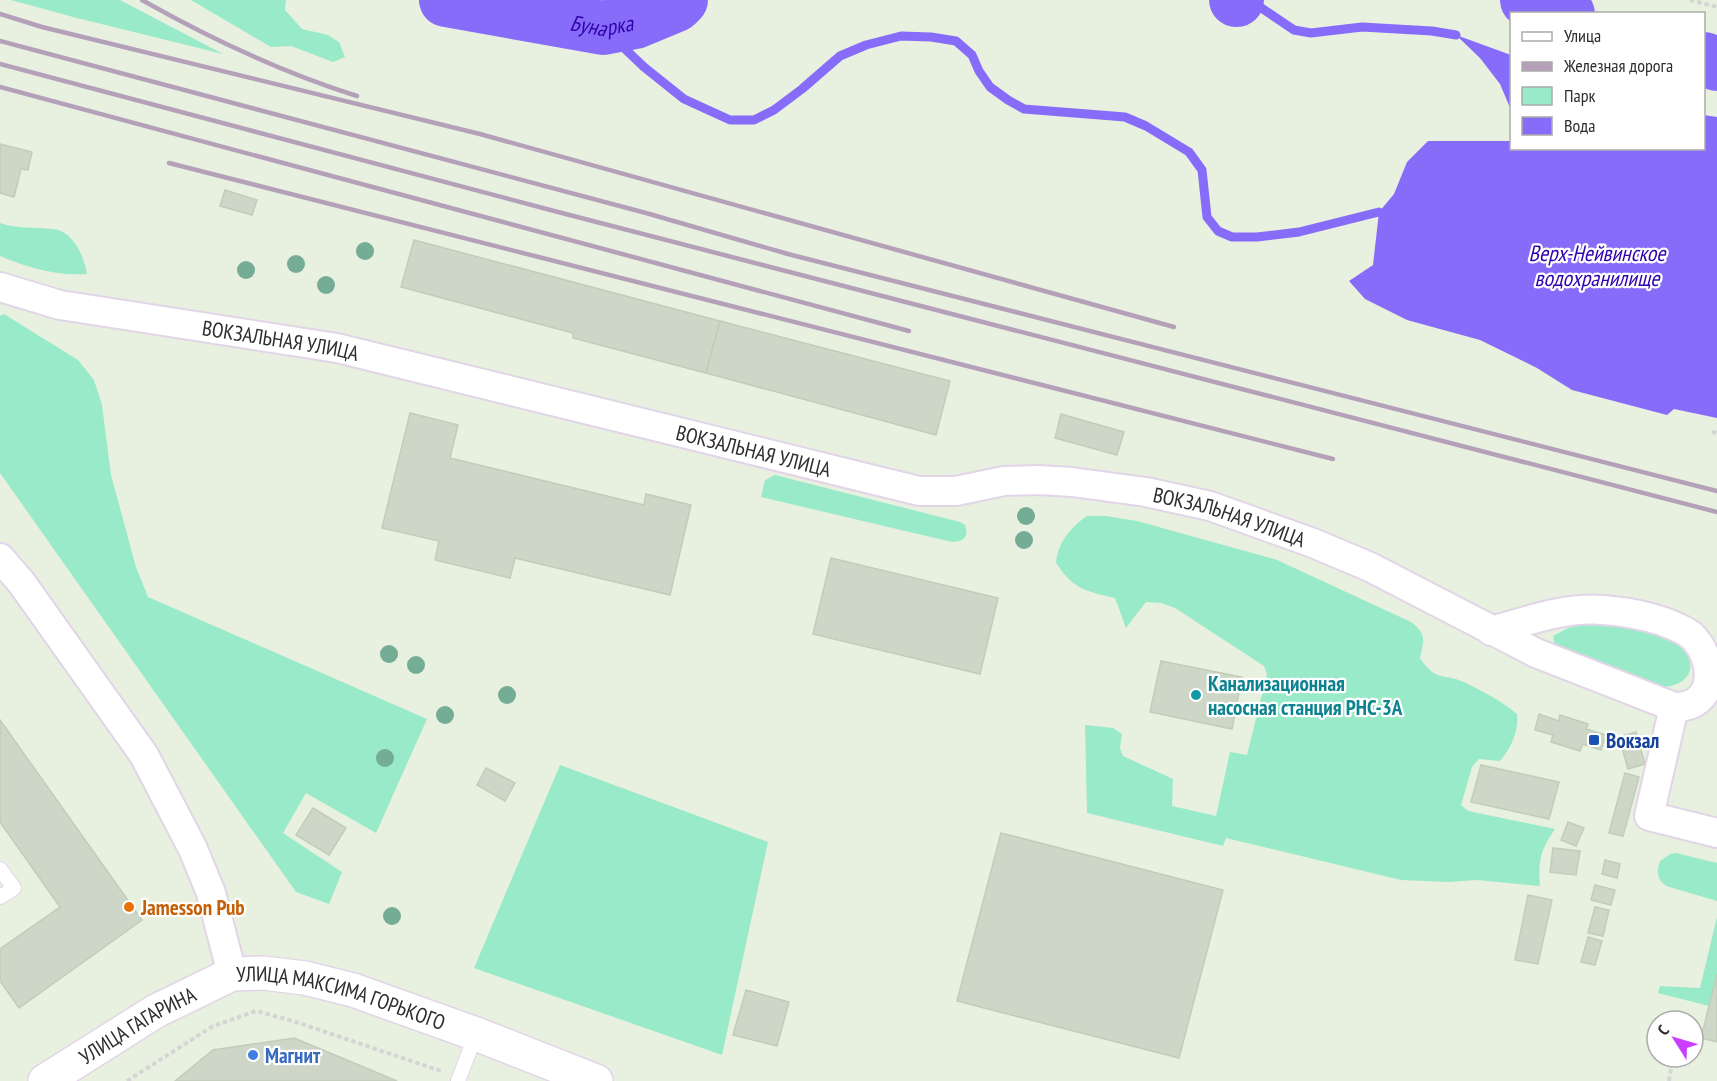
<svg xmlns="http://www.w3.org/2000/svg" width="1717" height="1081" font-family="'PT Sans Narrow',sans-serif">
  <style>
    .green { fill: #99eac8 }
    .water { fill: #876cf9 }
    .lines { fill: none; stroke-linecap: round; stroke-linejoin: round }
    .stream { stroke: #876cf9; stroke-width: 9 }
    .river { stroke: #876cf9; stroke-width: 54 }
    .building { fill: #ced6c8; stroke: #c1ccb9; stroke-width: 1.5 }
    .lane-casing { stroke: #e2d5e7; stroke-width: 16 }
    .street-casing { stroke: #e2d5e7; stroke-width: 32 }
    .secondary-casing { stroke: #e2d5e7; stroke-width: 36 }
    .path { stroke: #d5d5d5; stroke-width: 4; stroke-dasharray: 4.5 3; stroke-linecap: butt }
    .lane { stroke: #fff; stroke-width: 14 }
    .street { stroke: #fff; stroke-width: 28 }
    .secondary { stroke: #fff; stroke-width: 33 }
    .rail { stroke: #b4a1b9; stroke-width: 4.5 }
    .tree { fill: #74ac96 }
    .culture-dot { fill: #0f9aa8; stroke: #fff; stroke-width: 2 }
    .transit-dot { fill: #1a4fb4; stroke: #fff; stroke-width: 2 }
    .food-dot { fill: #e8710a; stroke: #fff; stroke-width: 2 }
    .shop-dot { fill: #3f7fe0; stroke: #fff; stroke-width: 2 }
    .labels { text-anchor: middle; dominant-baseline: central; stroke-width: 4.5; stroke-linejoin: round; paint-order: stroke }
    .street-label { font-size: 21px; fill: #2e2e2e; stroke: #fff }
    .culture-label { font-size: 21px; font-weight: bold; fill: #0d838f; stroke: #fff; text-anchor: start }
    .transit-label { font-size: 21px; font-weight: bold; fill: #164399; stroke: #fff; text-anchor: start }
    .food-label { font-size: 21px; font-weight: bold; fill: #c56008; stroke: #fff; text-anchor: start }
    .shop-label { font-size: 21px; font-weight: bold; fill: #366cbe; stroke: #fff; text-anchor: start }
    .water-label { font-size: 22px; font-style: italic; fill: #3003ad; stroke: #fff }
  </style>
  <rect width="100%" height="100%" fill="#e8f0e0"/>
  <g class="green">
    <polygon points="11,0 120,0 223,54 73,17"/>
    <polygon points="191,0 286,0 285,10 302,29 328,35 339,42 345,57 333,62 291,46 271,47"/>
    <path d="M0 223C18 229 34 227 52 229 73 230 84 256 87 274 55 276 30 268 0 256Z"/>
    <polygon points="4,314 78,360 94,380 102,405 111,475 136,567 148,597 427,719 376,833 306,793 283,833 342,872 329,904 296,892 0,473 0,316"/>
    <path d="M775 475 960 522 965 525C969 536 964 542 952 542L761 497 765 480Z"/>
    <path d="M1087 516H1106L1137 521 1277 560 1411 622C1427 634 1424 640 1420 658 1436 682 1442 673 1464 682 1482 691 1502 701 1517 714 1519 731 1511 748 1500 761L1479 759 1472 767 1461 805 1468 811 1555 829C1540 851 1538 860 1540 886L1477 880 1449 882 1401 880 1226 838 1223 846 1087 813 1085 725 1113 728 1122 734 1120 748 1123 756 1173 779 1172 806 1216 816 1230 752 1247 755 1267 674 1264 666 1175 608 1161 603 1146 602 1126 628 1115 598C1085 591 1073 589 1056 563 1058 542 1070 528 1087 516Z"/>
    <path d="M1585 624C1612 623 1658 628 1679 646 1704 667 1684 691 1656 686L1558 648 1554 642 1553 636 1568 628Z"/>
    <polygon points="560,765 768,842 722,1055 474,968"/>
    <path d="M1676 853 1717 863V901L1666 886C1657 879 1656 872 1660 861L1670 854Z"/>
    <polygon points="1717,917 1717,974 1709,1006 1658,993 1660,986 1700,988"/>
  </g>
  <g class="water">
    <polygon points="1456,35 1511,55 1511,110 1500,84 1480,58"/>
    <polygon points="1704,115 1717,117 1717,418 1674,409 1667,415 1572,390 1537,368 1480,340 1407,320 1365,299 1349,281 1373,265 1379,212 1394,194 1407,162 1428,141 1511,141 1512,148 1704,148"/>
  </g>
  <g class="lines">
    <g class="stream">
      <polyline points="1237,0 1257,5 1294,30 1311,33 1362,27 1432,31 1456,35"/>
      <polyline points="603,28 644,67 684,99 730,120 754,120 774,110 802,89 840,56 866,45 901,36 931,37 956,41 972,55 979,71 990,87 1008,100 1024,109 1125,117 1146,126 1189,152 1202,170 1207,217 1218,231 1232,237 1257,237 1299,232 1379,212"/>
    </g>
    <g class="river">
      <path id="s1" d="M446 0 603 28 635 22 676 5 681 0"/>
      <polyline points="1236,0 1237,0"/>
      <polyline points="1527,0 1568,14"/>
      <polyline points="1704,59 1717,64"/>
    </g>
  </g>
  <g class="building">
    <polygon points="0,144 32,152 28,170 21,169 14,197 0,193"/>
    <polygon points="225,190 257,200 252,215 220,206"/>
    <polygon points="414,240 720,321 706,373 573,338 573,333 401,287"/>
    <polygon points="720,321 950,381 936,435 706,373"/>
    <polygon points="410,413 458,425 450,458 644,505 646,494 691,505 670,595 515,558 510,578 435,560 439,541 382,528"/>
    <polygon points="1061,414 1124,432 1117,455 1055,438"/>
    <polygon points="831,558 998,598 980,674 813,634"/>
    <polygon points="1161,661 1242,677 1232,729 1150,712"/>
    <polygon points="1539,714 1559,721 1560,715 1588,724 1586,729 1606,735 1601,750 1583,744 1580,751 1551,742 1553,735 1535,730"/>
    <polygon points="0,720 142,920 19,1008 0,981 0,949 60,907 0,822"/>
    <polygon points="1636,732 1645,764 1628,769 1619,737"/>
    <polygon points="1481,765 1559,782 1549,819 1471,802"/>
    <polygon points="486,768 515,783 505,801 477,785"/>
    <polygon points="1625,773 1639,777 1623,836 1609,833"/>
    <polygon points="313,808 346,828 329,855 296,835"/>
    <polygon points="1568,822 1584,828 1576,846 1561,840"/>
    <polygon points="1001,833 1223,890 1179,1058 957,1001"/>
    <polygon points="1553,848 1580,851 1576,875 1550,872"/>
    <polygon points="1605,860 1620,864 1617,878 1602,874"/>
    <polygon points="1595,885 1615,890 1611,905 1591,900"/>
    <polygon points="1528,895 1552,900 1538,964 1515,960"/>
    <polygon points="1595,907 1609,910 1603,936 1588,933"/>
    <polygon points="1588,937 1602,941 1595,965 1581,962"/>
    <polygon points="1717,974 1717,1042 1701,1038"/>
    <polygon points="746,990 789,1002 777,1046 733,1035"/>
    <polygon points="294,1038 397,1081 175,1081 213,1050"/>
  </g>
  <g class="lines">
    <g class="lane-casing">
      <g id="lane">
        <polyline points="0,869 14,888 0,897"/>
        <polyline points="458,1081 476,1034"/>
      </g>
    </g>
    <g class="street-casing">
      <g id="street">
        <path id="s2" d="M0 287 60 305 337 348 919 491H956L1004 481 1039 480 1072 482 1146 492 1210 506 1313 543 1370 567 1536 653 1674 707C1717 708 1717 660 1691 635 1667 619 1631 612 1603 610 1564 607 1528 621 1491 631"/>
        <polyline points="0,558 21,582 144,755 193,849 211,893 232,974"/>
        <polyline points="1674,707 1649,816 1717,833"/>
      </g>
    </g>
    <g class="secondary-casing">
      <g id="secondary">
        <path id="s3" d="M45 1081 156 1011 232 974 263 973 305 978 353 990 476 1034 596 1081"/>
      </g>
    </g>
    <g class="path">
      <polyline points="1690,0 1717,7"/>
      <polyline points="1712,432 1717,433"/>
      <polyline points="127,1081 213,1026 256,1011 293,1021 441,1071"/>
      <polyline points="1669,1081 1673,1057"/>
    </g>
    <use href="#lane" class="lane"/>
    <use href="#street" class="street"/>
    <use href="#secondary" class="secondary"/>
    <g class="rail">
      <path d="M142 0C211 39 281 72 357 96"/>
      <polyline points="0,14 42,27 480,134 1174,327"/>
      <polyline points="0,41 646,213 788,254 1717,491"/>
      <polyline points="0,64 558,212 1717,512"/>
      <polyline points="0,87 909,331"/>
      <polyline points="169,163 1333,459"/>
    </g>
  </g>
  <g class="tree">
    <circle cx="365" cy="251" r="9"/>
    <circle cx="296" cy="264" r="9"/>
    <circle cx="246" cy="270" r="9"/>
    <circle cx="326" cy="285" r="9"/>
    <circle cx="1026" cy="516" r="9"/>
    <circle cx="1024" cy="540" r="9"/>
    <circle cx="389" cy="654" r="9"/>
    <circle cx="416" cy="665" r="9"/>
    <circle cx="507" cy="695" r="9"/>
    <circle cx="445" cy="715" r="9"/>
    <circle cx="385" cy="758" r="9"/>
    <circle cx="392" cy="916" r="9"/>
  </g>
  <circle class="culture-dot" cx="1196" cy="695" r="6"/>
  <rect class="transit-dot" x="1588" y="734" width="12" height="12" rx="3"/>
  <circle class="food-dot" cx="129" cy="907" r="6"/>
  <circle class="shop-dot" cx="253" cy="1055" r="6"/>
  <g class="labels">
    <g class="street-label">
      <text stroke="none"><textPath href="#s2" startOffset="286">ВОКЗАЛЬНАЯ УЛИЦА</textPath></text>
      <text stroke="none"><textPath href="#s2" startOffset="772">ВОКЗАЛЬНАЯ УЛИЦА</textPath></text>
      <text stroke="none"><textPath href="#s2" startOffset="1258">ВОКЗАЛЬНАЯ УЛИЦА</textPath></text>
      <text stroke="none"><textPath href="#s3" startOffset="328">УЛИЦА МАКСИМА ГОРЬКОГО</textPath></text>
      <text stroke="none"><textPath href="#s3" startOffset="108">УЛИЦА ГАГАРИНА</textPath></text>
    </g>
    <g class="culture-label">
      <text x="1208" y="683">Канализационная<tspan x="1208" dy="24">насосная станция РНС-3А</tspan></text>
    </g>
    <g class="transit-label">
      <text x="1606" y="740">Вокзал</text>
    </g>
    <g class="food-label">
      <text x="141" y="907">Jamesson Pub</text>
    </g>
    <g class="shop-label">
      <text x="265" y="1055">Магнит</text>
    </g>
    <g class="water-label">
      <text stroke="none"><textPath href="#s1" startOffset="158">Бунарка</textPath></text>
      <text x="1597" y="253">Верх-Нейвинское<tspan x="1597" dy="25">водохранилище</tspan></text>
    </g>
  </g>
  <rect x="1510" y="12" width="195" height="138" fill="#ffffff" stroke="#ababab" stroke-width="1.5"/>
  <rect x="1522" y="32" width="30" height="9" fill="#ffffff" stroke="#ababab" stroke-width="1.5"/>
  <text x="1564" y="42" font-size="18" fill="#2e2e2e">Улица</text>
  <rect x="1522" y="62" width="30" height="9" fill="#b4a1b9" stroke="#ababab" stroke-width="1.5"/>
  <text x="1564" y="72" font-size="18" fill="#2e2e2e">Железная дорога</text>
  <rect x="1522" y="87" width="30" height="18" fill="#99eac8" stroke="#ababab" stroke-width="1.5"/>
  <text x="1564" y="102" font-size="18" fill="#2e2e2e">Парк</text>
  <rect x="1522" y="117" width="30" height="18" fill="#876cf9" stroke="#ababab" stroke-width="1.5"/>
  <text x="1564" y="132" font-size="18" fill="#2e2e2e">Вода</text>
  <g transform="translate(1675 1039) rotate(307)"><circle r="28" fill="#ffffff" stroke="#ababab" stroke-width="1.5"/>
  <path d="M0-4.5L10 22L0 15L-10 22Z" fill="#cc3eff"/>
  <text y="-9" font-size="16" font-weight="bold" text-anchor="middle" fill="#2e2e2e">С</text>
  </g>
</svg>
